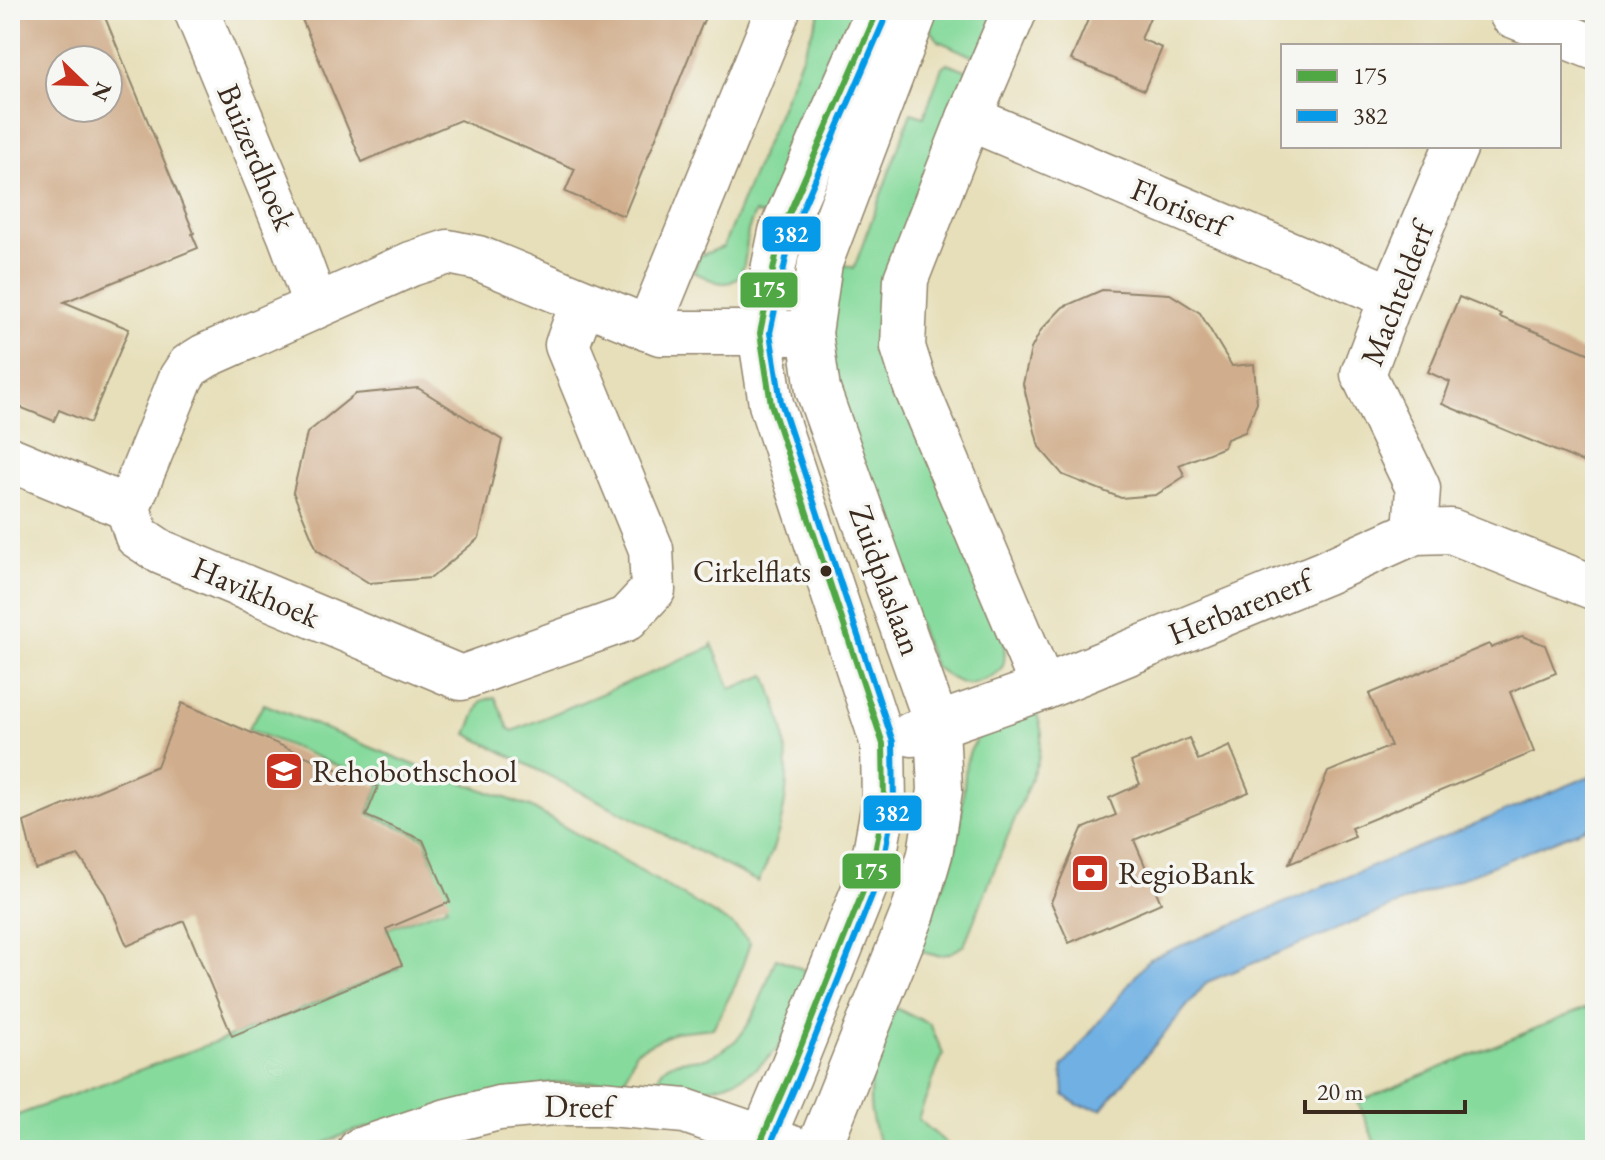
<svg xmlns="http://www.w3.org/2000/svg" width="1605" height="1160" font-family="'EB Garamond',serif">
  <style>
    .green { fill: #86da9c; stroke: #60825d; stroke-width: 2 }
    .water { fill: #70b0e3; stroke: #566d80; stroke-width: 2 }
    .building { fill: #d0ad8c; fill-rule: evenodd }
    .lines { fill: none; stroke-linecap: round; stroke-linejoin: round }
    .minor-casing { stroke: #91846c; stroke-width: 47 }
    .major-casing { stroke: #91846c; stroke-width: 47 }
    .minor { stroke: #fff; stroke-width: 44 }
    .major { stroke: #fff; stroke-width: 44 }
    .bus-1-casing { stroke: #f6f6f2; stroke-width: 12 }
    .bus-2-casing { stroke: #f6f6f2; stroke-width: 12 }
    .bus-1 { stroke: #4fa844; stroke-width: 6 }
    .bus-2 { stroke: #069ae8; stroke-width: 6 }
    .bus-dot { fill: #3b2a1e; stroke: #f6f6f2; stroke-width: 3 }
    .labels { text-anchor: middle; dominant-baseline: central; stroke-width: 7; stroke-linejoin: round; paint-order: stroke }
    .bus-label { font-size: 30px; fill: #3b2a1e; stroke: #f6f6f2; text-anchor: end }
    .street-label { font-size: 32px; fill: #3b2a1e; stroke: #f6f6f2 }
    .poi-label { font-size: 32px; fill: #3b2a1e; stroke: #f6f6f2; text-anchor: start }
    .line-badge { stroke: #f6f6f2; stroke-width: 3 }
    .badge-label { font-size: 22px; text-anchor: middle; font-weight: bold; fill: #fff }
  </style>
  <rect width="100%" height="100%" fill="#f6f6f2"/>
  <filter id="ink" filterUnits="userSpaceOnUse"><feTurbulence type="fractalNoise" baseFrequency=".0125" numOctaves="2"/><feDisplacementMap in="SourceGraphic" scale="16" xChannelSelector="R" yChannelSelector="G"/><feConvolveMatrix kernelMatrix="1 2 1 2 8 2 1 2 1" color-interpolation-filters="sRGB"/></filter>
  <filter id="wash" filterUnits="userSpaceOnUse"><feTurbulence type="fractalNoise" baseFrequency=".006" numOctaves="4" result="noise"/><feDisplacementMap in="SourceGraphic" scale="32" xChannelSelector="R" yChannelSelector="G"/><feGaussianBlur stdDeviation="1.8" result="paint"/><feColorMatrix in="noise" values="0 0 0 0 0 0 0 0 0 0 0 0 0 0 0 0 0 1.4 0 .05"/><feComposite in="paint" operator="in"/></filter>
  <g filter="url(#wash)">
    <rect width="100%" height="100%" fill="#e7dfba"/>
    <g class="green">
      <path d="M821 10H864L769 217 755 213C753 218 750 224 748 231 745 247 749 283 724 283 714 283 703 276 694 272L699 256 723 247Z"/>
      <polygon points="930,10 1001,10 980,60 939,41 925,22"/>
      <path d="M947 63 974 73 885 298 882 313V331L1004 640C1006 663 1006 673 982 680 980 681 970 684 969 684 956 684 944 673 934 666L842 425 828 349 838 263 854 268 911 113 924 117 942 67Z"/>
      <path d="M712 644 731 689 766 675C773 695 781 715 784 735 793 786 782 837 758 882L467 734 481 701 495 697 509 729 513 731 710 648Z"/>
      <polygon points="264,704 412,764 530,807 733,925 750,943 736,984 713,1028 675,1032 636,1051 624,1081 551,1083 350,1132 308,1150 10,1150 10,1118 290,1014 399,968 386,929 447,907 425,838 368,814 380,783 248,729"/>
      <path d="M1035 705 1042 733 1038 761 964 945C946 958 938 958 918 950L953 860 960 829 966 764 970 751 977 739 985 730Z"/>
      <path d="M776 958 814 974 778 1048C739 1090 709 1091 654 1088 663 1058 675 1062 701 1059 713 1057 726 1049 735 1041 755 1023 766 983 776 958Z"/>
      <polygon points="1595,1004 1595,1150 1378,1150 1358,1102"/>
      <path d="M895 1008 930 1024 943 1054 918 1119 954 1150H883C856 1094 876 1062 895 1008Z"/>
    </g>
    <polygon class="water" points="1595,774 1595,824 1207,982 1102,1109 1078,1105 1064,1095 1062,1068 1149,959"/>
    <g id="blocks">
      <g class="building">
        <path d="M10 10H102L194 233 192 234 198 248 64 302 129 329 90 423 59 410 54 421 10 403ZM60 60H108V108H60Z"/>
        <polygon points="298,10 708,10 624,216 565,192 575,169 460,120 362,162"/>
        <polygon points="1092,10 1153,10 1141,39 1162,48 1144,90 1071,60"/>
        <polygon points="1102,290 1170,294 1200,313 1232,366 1254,364 1257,402 1245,432 1227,439 1224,447 1179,465 1185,476 1156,495 1121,498 1063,475 1039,447 1023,384 1031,349 1041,330 1063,307"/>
        <polygon points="1459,297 1501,314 1500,317 1595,356 1595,467 1442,404 1450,382 1428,372"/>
        <polygon points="418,388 502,440 479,538 431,578 369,583 317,550 293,492 307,433 355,394"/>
        <polygon points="1522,636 1545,645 1556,673 1510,692 1534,752 1351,828 1355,837 1289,864 1328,772 1391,746 1369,694 1489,644 1491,648"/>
        <polygon points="182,703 378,787 366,816 423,840 450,902 386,929 402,965 232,1036 184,921 127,946 105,894 79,856 35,869 24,822 157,766"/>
        <polygon points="1189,738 1198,760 1230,746 1249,792 1134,840 1161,903 1069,943 1051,902 1082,829 1116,815 1109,798 1140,784 1131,762"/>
      </g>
    </g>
  </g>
  <g filter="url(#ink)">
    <use href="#blocks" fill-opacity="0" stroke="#91846c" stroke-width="2"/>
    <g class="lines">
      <g class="minor-casing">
        <g id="minor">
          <polyline points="196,10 290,236 316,306"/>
          <polyline points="1015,10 969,118 906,279 903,347 915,385 1043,688"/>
          <polyline points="1512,15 1595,48"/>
          <polyline points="969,118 1392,297"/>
          <polyline points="583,302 567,345 651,549 653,590 626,619 461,678 161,552 137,536 128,508 181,378 189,366 205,356 411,264 448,252 478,258 660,333 810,333"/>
          <polyline points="648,329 778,10"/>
          <polyline points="10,459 128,508"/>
          <polyline points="1415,532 1418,488 1363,374 1392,297 1456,146"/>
          <polyline points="912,734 1043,688 1324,573 1415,532 1451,531 1595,588"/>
          <polyline points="763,1137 789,1076 872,869 884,803 883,744 771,404 760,333 781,232 878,10"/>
          <polyline points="818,1150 913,913 930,854 940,790 937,725 818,390 810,333 820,263 916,10"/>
        </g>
      </g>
      <g class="major-casing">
        <polyline id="major" points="360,1150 447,1121 499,1108 553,1103 600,1103 685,1111 798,1150"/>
      </g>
      <use href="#minor" class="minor"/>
      <use href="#major" class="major"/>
      <g class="bus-1-casing">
        <polyline id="bus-1" points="757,1150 789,1076 872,869 884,803 883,744 771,404 760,333 781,232 878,10"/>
      </g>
      <g class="bus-2-casing">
        <polyline id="bus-2" points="768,1150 798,1080 881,873 894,804 893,742 781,402 770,333 791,235 887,14"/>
      </g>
      <use href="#bus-1" class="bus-1"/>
      <use href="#bus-2" class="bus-2"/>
    </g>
  </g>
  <defs>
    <g id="school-square" transform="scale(2)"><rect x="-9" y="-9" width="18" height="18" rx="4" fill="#c8321e" stroke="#f6f6f2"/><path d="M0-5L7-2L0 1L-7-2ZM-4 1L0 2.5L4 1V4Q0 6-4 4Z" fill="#fff"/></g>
    <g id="bank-square" transform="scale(2)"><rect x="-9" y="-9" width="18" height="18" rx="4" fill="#c8321e" stroke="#f6f6f2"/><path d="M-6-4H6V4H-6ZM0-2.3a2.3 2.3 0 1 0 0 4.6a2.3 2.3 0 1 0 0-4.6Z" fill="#fff"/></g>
  </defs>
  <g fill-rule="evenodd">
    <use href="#school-square" x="284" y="771"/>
    <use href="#bank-square" x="1090" y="873"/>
  </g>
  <circle class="bus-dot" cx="826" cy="571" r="7"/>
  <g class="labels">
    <g class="bus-label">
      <text x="811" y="571">Cirkelflats</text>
    </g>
    <g class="street-label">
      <text transform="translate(257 157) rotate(67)">Buizerdhoek</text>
      <text transform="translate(1180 207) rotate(23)">Floriserf</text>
      <text transform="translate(1397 294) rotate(-69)">Machtelderf</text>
      <text transform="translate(886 580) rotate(70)">Zuidplaslaan</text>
      <text transform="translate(256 592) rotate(23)">Havikhoek</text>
      <text transform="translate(1240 607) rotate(-22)">Herbarenerf</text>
      <text transform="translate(579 1106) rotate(1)">Dreef</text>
    </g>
    <g class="poi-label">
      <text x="312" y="771">Rehobothschool</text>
      <text x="1118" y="873">RegioBank</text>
    </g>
  </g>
  <g class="line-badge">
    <rect x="761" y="215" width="61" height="38" rx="8" fill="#069ae8"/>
    <rect x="739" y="271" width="60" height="38" rx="8" fill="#4fa844"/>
    <rect x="862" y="794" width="61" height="38" rx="8" fill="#069ae8"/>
    <rect x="841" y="852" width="61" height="38" rx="8" fill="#4fa844"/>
  </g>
  <g class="badge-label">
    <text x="791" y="242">382</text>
    <text x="769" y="297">175</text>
    <text x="892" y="821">382</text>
    <text x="871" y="879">175</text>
  </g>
  <rect width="1605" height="1160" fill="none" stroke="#f6f6f2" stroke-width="40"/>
  <rect x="1281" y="44" width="280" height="104" fill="#f6f6f2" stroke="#aba49d" stroke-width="2"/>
  <rect x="1297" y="70" width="40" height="12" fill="#4fa844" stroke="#aba49d" stroke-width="2"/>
  <text x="1353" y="84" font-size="24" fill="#3b2a1e">175</text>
  <rect x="1297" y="110" width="40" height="12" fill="#069ae8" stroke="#aba49d" stroke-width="2"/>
  <text x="1353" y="124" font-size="24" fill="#3b2a1e">382</text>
  <g transform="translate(84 84) rotate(113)"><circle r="38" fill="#f6f6f2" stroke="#aba49d" stroke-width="2"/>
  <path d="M0-6L14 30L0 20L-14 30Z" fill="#c8321e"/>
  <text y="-12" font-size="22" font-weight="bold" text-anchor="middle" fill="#3b2a1e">N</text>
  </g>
  <path d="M1305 1100v12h160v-12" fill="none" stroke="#3b2a1e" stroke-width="4"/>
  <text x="1317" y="1100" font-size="24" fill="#3b2a1e" stroke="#f6f6f2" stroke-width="6" paint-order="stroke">20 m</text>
</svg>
